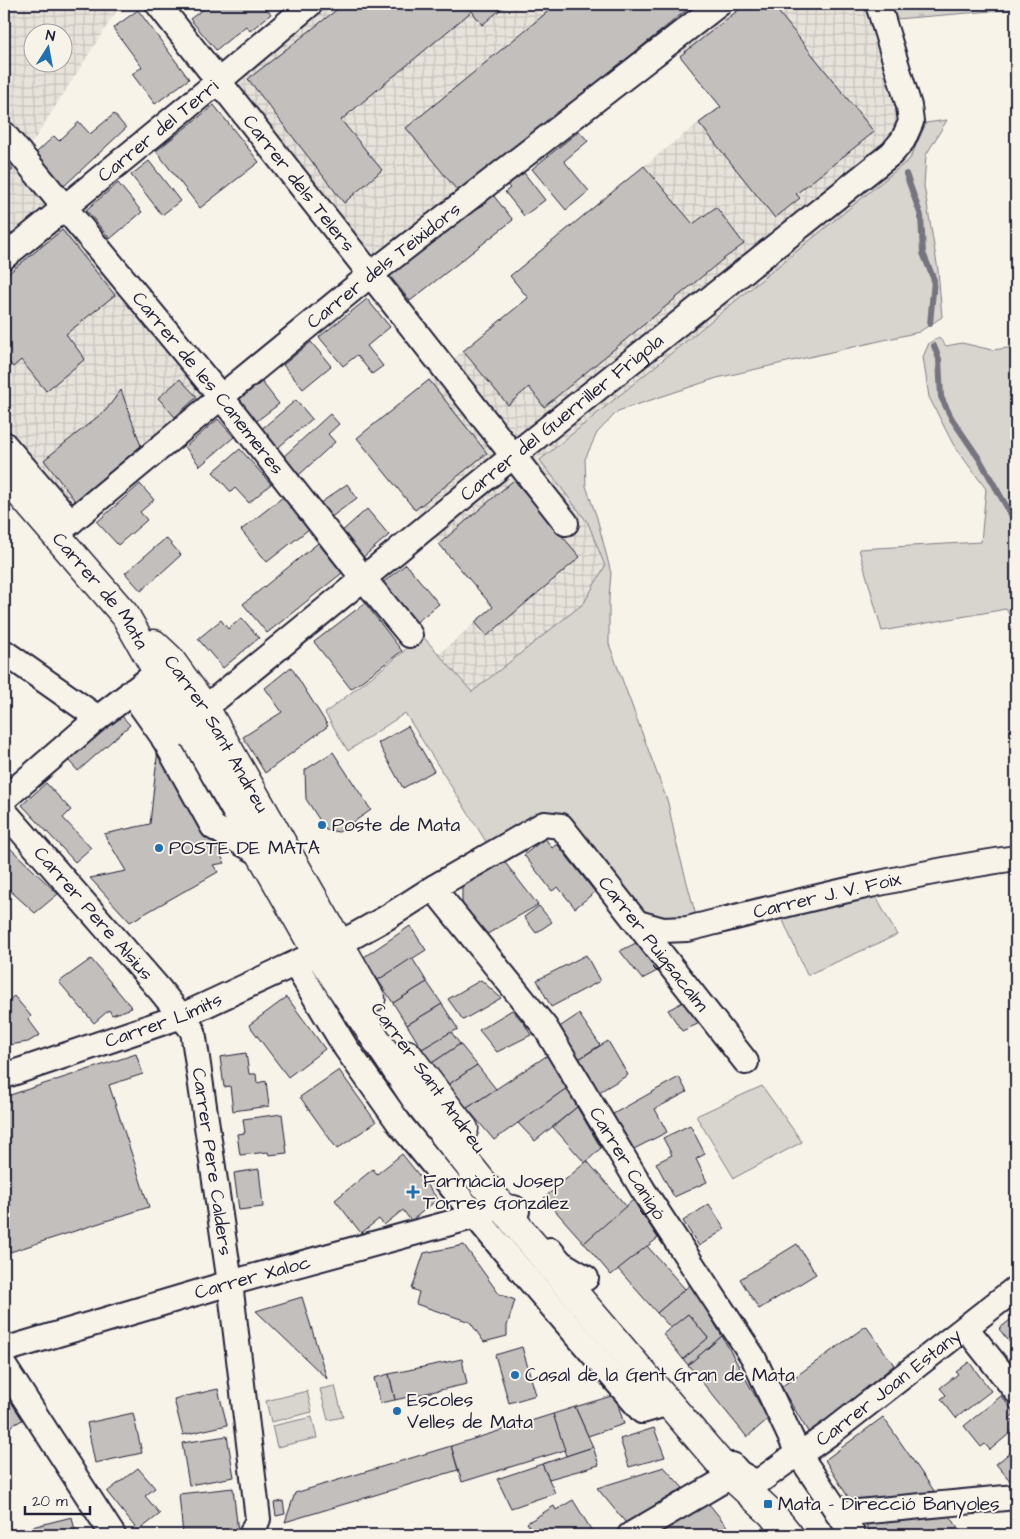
<svg xmlns="http://www.w3.org/2000/svg" width="1020" height="1539" font-family="'Architects Daughter',sans-serif">
  <style>
    .industrial { fill: url(#industrial-grid); fill-rule: evenodd }
    .green { fill: #d8d5cf; stroke: #7d7c85 }
    .forest { fill: url(#forest-crowns); stroke: #7d7c85 }
    .lines { fill: none; stroke-linecap: round; stroke-linejoin: round }
    .stream { stroke: #76747f; stroke-width: 6 }
    .building { fill: #c2bfbd; stroke: #22223b }
    .minor-casing { stroke: #22223b; stroke-width: 28 }
    .major-casing { stroke: #22223b; stroke-width: 31 }
    .minor { stroke: #f7f3e8; stroke-width: 24 }
    .major { stroke: #f7f3e8; stroke-width: 28 }
    .poi-dot { fill: #1f6fb2; stroke: #f7f3e8; stroke-width: 2 }
    .labels { text-anchor: middle; dominant-baseline: central; stroke-width: 4; stroke-linejoin: round; paint-order: stroke }
    .street-label { font-size: 19px; fill: #22223b; stroke: #f7f3e8 }
    .poi-label { font-size: 19px; fill: #22223b; stroke: #f7f3e8; text-anchor: start }
  </style>
  <defs>
    <pattern id="industrial-grid" width="8" height="8" patternUnits="userSpaceOnUse" patternTransform="scale(1.25)"><rect width="8" height="8" fill="#e7e3db"/><path d="M0 4h8M4 0v8" fill="none" stroke="#c6c2bd"/></pattern>
    <pattern id="forest-crowns" width="20" height="18" patternUnits="userSpaceOnUse" patternTransform="scale(1.25)"><rect width="20" height="18" fill="#d8d5cf"/><path d="M2 6a3 3 0 1 1 6 0M12 15a3 3 0 1 1 6 0" fill="none" stroke="#b9b7b3"/></pattern>
  </defs>
  <rect width="100%" height="100%" fill="#f7f3e8"/>
  <filter id="ink" filterUnits="userSpaceOnUse"><feTurbulence type="fractalNoise" baseFrequency=".02" numOctaves="2"/><feDisplacementMap in="SourceGraphic" scale="10" xChannelSelector="R" yChannelSelector="G"/><feConvolveMatrix kernelMatrix="1 2 1 2 8 2 1 2 1" color-interpolation-filters="sRGB"/></filter>
  <g filter="url(#ink)">
    <g class="industrial">
      <path d="M4 4H121L23 157 221 397 55 535 4 475ZM32 32H62V62H32Z"/>
      <polygon points="310,4 891,4 926,123 910,159 540,460 588,523 606,566 584,603 472,692 439,654 493,607 439,544 415,510 357,438 528,298 510,276 644,166 720,106 670,43 370,275 220,80"/>
    </g>
    <g class="green">
      <polygon points="947,120 926,155 924,186 938,270 942,317 919,332 717,378 618,411 597,433 585,459 586,486 597,518 611,573 609,598 609,644 668,803 676,842 696,916 660,919 641,911 574,829 554,811 487,843 405,713 348,751 325,713 402,653 420,633 472,692 584,603 605,566 588,523 540,460 910,159 926,123"/>
      <polygon points="939,338 946,346 962,343 992,350 1016,347 1016,627 1006,609 882,631 859,549 981,542 986,489 953,444 929,397 923,357 929,343"/>
      <polygon points="876,897 897,935 807,975 782,918"/>
      <polygon points="762,1086 802,1142 734,1178 696,1116"/>
      <polygon points="335,1386 343,1417 328,1420 320,1389"/>
      <polygon points="307,1391 312,1412 271,1422 266,1401"/>
      <polygon points="312,1417 317,1438 277,1447 272,1426"/>
    </g>
    <polygon class="forest" points="891,4 1016,4 1016,9 896,19"/>
    <g class="lines">
      <g class="stream">
        <polyline points="906,174 921,216 923,253 934,280 930,324"/>
        <polyline points="934,346 939,359 941,397 952,419 980,460 1016,523"/>
      </g>
    </g>
    <g class="building">
      <polygon points="210,4 263,4 271,14 250,31 246,26 216,50 190,19"/>
      <polygon points="344,4 507,4 482,25 472,11 341,120 382,170 344,203 248,79"/>
      <polygon points="557,4 694,4 460,194 406,128"/>
      <polygon points="746,4 772,4 874,132 796,194 800,198 775,218 699,123 721,107 680,56"/>
      <polygon points="138,10 189,79 155,104 132,74 142,67 113,28"/>
      <polygon points="214,105 259,162 200,208 156,151"/>
      <polygon points="114,114 126,128 62,188 35,154 54,136 59,141 79,122 90,134"/>
      <polygon points="579,131 588,141 564,161 589,191 566,210 532,169"/>
      <polygon points="4,158 13,170 4,178"/>
      <polygon points="149,161 180,201 162,215 131,175"/>
      <polygon points="644,166 693,224 716,207 744,244 722,260 544,407 529,387 508,405 463,351 528,298 510,276"/>
      <polygon points="524,173 545,200 524,216 505,192 510,188 507,185"/>
      <polygon points="118,183 142,212 110,239 86,210"/>
      <polygon points="493,195 513,220 410,301 390,276"/>
      <polygon points="62,230 115,295 66,334 85,359 46,391 21,360 13,367 4,355 4,277"/>
      <polygon points="367,299 390,327 367,346 383,366 372,374 357,355 343,366 319,337"/>
      <polygon points="311,342 331,366 303,389 283,365"/>
      <polygon points="180,379 197,397 175,417 158,398"/>
      <polygon points="429,380 487,453 415,510 357,438"/>
      <polygon points="262,382 279,404 254,423 237,401"/>
      <polygon points="121,390 141,446 75,501 44,460 106,410"/>
      <polygon points="296,400 312,419 274,451 258,432"/>
      <polygon points="330,414 339,424 328,434 335,442 299,475 283,457"/>
      <polygon points="218,419 234,437 200,466 185,447"/>
      <polygon points="240,449 271,484 249,503 235,488 231,492 213,472"/>
      <polygon points="514,480 580,557 487,636 475,622 493,607 439,544"/>
      <polygon points="140,484 154,500 140,512 147,520 118,545 97,522"/>
      <polygon points="347,484 357,498 330,518 319,504"/>
      <polygon points="283,497 309,529 267,562 241,530"/>
      <polygon points="367,509 389,535 362,558 340,533"/>
      <polygon points="166,538 181,555 141,591 125,573"/>
      <polygon points="318,543 342,573 267,633 243,604"/>
      <polygon points="406,564 439,604 413,625 381,584"/>
      <polygon points="365,603 402,651 351,689 314,642"/>
      <polygon points="242,618 259,638 223,668 198,639 221,620 228,629"/>
      <polygon points="291,667 328,726 265,773 243,737 282,712 265,688"/>
      <polygon points="120,714 130,725 78,771 68,760"/>
      <polygon points="408,726 434,771 403,788 378,743"/>
      <polygon points="158,748 225,863 213,865 218,872 130,922 90,878 126,871 104,834 150,824"/>
      <polygon points="333,752 371,810 339,832 326,830 306,799 305,770"/>
      <polygon points="46,783 71,810 63,818 91,848 75,862 22,805"/>
      <polygon points="545,838 552,848 557,844 595,892 575,908 558,887 552,891 524,855"/>
      <polygon points="10,848 58,894 35,913 4,885 4,854"/>
      <polygon points="503,860 538,905 482,937 462,914 462,885"/>
      <polygon points="539,906 552,922 536,933 524,917"/>
      <polygon points="410,926 426,950 378,980 364,957"/>
      <polygon points="636,943 659,970 642,979 620,951"/>
      <polygon points="586,955 600,981 551,1007 537,980"/>
      <polygon points="412,958 427,982 393,1003 378,980"/>
      <polygon points="91,959 132,1008 112,1015 109,1010 94,1023 59,982"/>
      <polygon points="481,980 501,998 463,1020 448,999"/>
      <polygon points="427,982 442,1004 407,1025 393,1003"/>
      <polygon points="14,996 31,1016 28,1019 40,1035 28,1042 9,1045 4,1038 4,997 8,1001"/>
      <polygon points="287,997 325,1049 288,1077 249,1025"/>
      <polygon points="685,1001 700,1023 682,1031 668,1010"/>
      <polygon points="442,1004 458,1029 422,1049 407,1025"/>
      <polygon points="512,1010 524,1023 531,1035 497,1052 479,1030"/>
      <polygon points="579,1014 600,1045 579,1059 558,1028"/>
      <polygon points="451,1032 460,1044 432,1063 422,1049"/>
      <polygon points="608,1041 628,1075 599,1092 579,1059"/>
      <polygon points="460,1044 477,1065 448,1085 432,1063"/>
      <polygon points="246,1053 249,1074 256,1074 257,1083 266,1081 269,1106 233,1111 230,1086 224,1087 220,1057"/>
      <polygon points="136,1054 143,1074 109,1085 149,1207 4,1254 4,1097"/>
      <polygon points="548,1055 567,1088 494,1140 467,1108"/>
      <polygon points="477,1065 496,1089 467,1108 448,1085"/>
      <polygon points="339,1070 376,1122 337,1149 300,1097"/>
      <polygon points="679,1077 687,1092 655,1109 667,1132 632,1150 613,1114"/>
      <polygon points="567,1088 577,1107 535,1141 518,1123"/>
      <polygon points="577,1107 601,1148 585,1163 553,1127"/>
      <polygon points="282,1114 287,1153 269,1155 268,1152 240,1155 237,1134 245,1133 243,1119"/>
      <polygon points="690,1125 705,1154 696,1159 707,1182 674,1197 656,1163 672,1155 663,1138"/>
      <polygon points="402,1154 438,1199 411,1221 403,1210 384,1225 379,1219 361,1233 335,1200 373,1169 377,1174"/>
      <polygon points="587,1161 627,1207 584,1243 544,1198"/>
      <polygon points="259,1169 263,1207 239,1210 234,1173"/>
      <polygon points="633,1200 658,1238 611,1275 584,1243"/>
      <polygon points="709,1204 725,1229 699,1246 683,1221"/>
      <polygon points="797,1244 816,1274 759,1309 740,1279"/>
      <polygon points="464,1245 499,1294 515,1300 507,1326 507,1336 484,1342 470,1322 416,1304 419,1292 412,1289 424,1253"/>
      <polygon points="647,1246 685,1289 657,1313 618,1269"/>
      <polygon points="691,1284 722,1336 688,1365 683,1359 708,1338 688,1314 671,1328 657,1313"/>
      <polygon points="302,1297 327,1379 256,1311"/>
      <polygon points="688,1314 708,1338 683,1359 663,1334"/>
      <polygon points="1016,1315 1016,1350 999,1329"/>
      <polygon points="866,1326 894,1365 810,1435 781,1387"/>
      <polygon points="722,1336 768,1419 747,1437 688,1365"/>
      <polygon points="522,1347 536,1395 509,1403 495,1355"/>
      <polygon points="462,1359 467,1384 395,1400 389,1374"/>
      <polygon points="969,1362 991,1391 956,1418 941,1399 946,1395 940,1388 958,1374 956,1372"/>
      <polygon points="389,1374 395,1400 380,1403 374,1378"/>
      <polygon points="4,1387 5,1390 9,1388 26,1418 4,1430"/>
      <polygon points="218,1389 227,1425 183,1435 174,1399"/>
      <polygon points="615,1395 624,1424 588,1436 575,1407"/>
      <polygon points="1001,1396 1015,1413 1010,1418 1016,1425 1016,1428 990,1450 985,1444 981,1447 964,1426"/>
      <polygon points="575,1407 593,1447 566,1456 553,1414"/>
      <polygon points="133,1413 142,1453 95,1463 87,1423"/>
      <polygon points="553,1414 565,1450 462,1482 451,1446"/>
      <polygon points="883,1417 939,1498 853,1505 825,1460"/>
      <polygon points="654,1428 665,1457 629,1467 620,1439"/>
      <polygon points="227,1436 234,1477 189,1485 182,1443"/>
      <polygon points="451,1446 458,1470 285,1522 295,1493"/>
      <polygon points="593,1447 599,1465 549,1479 542,1464"/>
      <polygon points="1016,1448 1016,1483 1015,1481 1012,1483 996,1464"/>
      <polygon points="542,1464 555,1493 511,1508 497,1479"/>
      <polygon points="664,1467 683,1488 626,1523 597,1488"/>
      <polygon points="138,1468 155,1488 145,1496 160,1514 138,1531 107,1492"/>
      <polygon points="233,1488 238,1532 208,1535 183,1535 179,1494"/>
      <polygon points="573,1500 592,1531 584,1535 535,1535 527,1523 554,1506 556,1510"/>
      <polygon points="283,1501 285,1514 276,1516 274,1503"/>
      <polygon points="709,1504 734,1535 654,1535"/>
      <polygon points="948,1513 963,1535 873,1535 863,1521"/>
      <polygon points="72,1517 76,1535 33,1535 32,1527"/>
    </g>
    <g class="lines">
      <g class="minor-casing">
        <g id="minor">
          <path id="s1" d="M158 4 566 523"/>
          <path id="s2" d="M4 134 221 397 363 578 410 635"/>
          <path id="s3" d="M4 257 220 80 310 4"/>
          <polyline points="4,444 71,522"/>
          <path id="s4" d="M55 535 221 397 370 275 719 4"/>
          <polyline points="4,652 98,718"/>
          <polyline points="157,674 164,739"/>
          <polyline points="131,692 163,737"/>
          <path id="s5" d="M205 708 513 456 892 153 903 140 911 122 909 106 878 4"/>
          <polyline points="206,738 189,729 164,739 213,827 261,854"/>
          <polyline points="4,799 98,718 157,673"/>
          <path id="s6" d="M4 811 160 990 193 1031 230 1283 258 1519 251 1535"/>
          <path id="s7" d="M433 888 545 1027 643 1190 753 1357 798 1453 853 1535"/>
          <path id="s8" d="M638 923 663 930 687 929C796 902 905 874 1016 858"/>
          <path id="s9" d="M323 940 339 944 386 918 433 888 544 824 561 826 746 1062"/>
          <polyline points="295,964 346,1048 399,1123 500,1246 642,1411 669,1403"/>
          <path id="s10" d="M4 1076 182 1016 309 957"/>
          <polyline points="550,1250 561,1263 586,1278"/>
          <polyline points="966,1328 1016,1391"/>
          <path id="s11" d="M4 1350 230 1283 476 1216 500 1206 514 1208 517 1211"/>
          <polyline points="4,1366 113,1535"/>
          <path id="s12" d="M732 1465 739 1473 757 1483 798 1453 812 1446 833 1431 1016 1288"/>
          <polyline points="838,1514 1016,1497"/>
          <polyline points="630,1535 731,1476 739,1473"/>
        </g>
      </g>
      <g class="major-casing">
        <g id="major">
          <path id="s13" d="M4 475 125 615 311 942 416 1099 523 1233 731 1476 772 1514 789 1535"/>
          <path id="s14" d="M154 644 169 658 205 708 371 999"/>
          <polyline points="407,1054 464,1129"/>
        </g>
      </g>
      <use href="#minor" class="minor"/>
      <use href="#major" class="major"/>
    </g>
  </g>
  <g class="poi-dot">
    <circle cx="322" cy="825" r="5"/>
    <circle cx="159" cy="848" r="5"/>
    <path d="M410.5 1184.5h5v5h5v5h-5v5h-5v-5h-5v-5h5z"/>
    <circle cx="515" cy="1375" r="5"/>
    <circle cx="397" cy="1411" r="5"/>
    <rect x="763" y="1499" width="10" height="10" rx="2.5"/>
  </g>
  <g class="labels">
    <g class="street-label">
      <text stroke="none"><textPath href="#s3" startOffset="199">Carrer del Terri</textPath></text>
      <text stroke="none"><textPath href="#s1" startOffset="228">Carrer dels Telers</textPath></text>
      <text stroke="none"><textPath href="#s4" startOffset="425">Carrer dels Teixidors</textPath></text>
      <text stroke="none"><textPath href="#s2" startOffset="322">Carrer de les Canemeres</textPath></text>
      <text stroke="none"><textPath href="#s5" startOffset="460">Carrer del Guerriller Frigola</textPath></text>
      <text stroke="none"><textPath href="#s13" startOffset="151">Carrer de Mata</textPath></text>
      <text stroke="none"><textPath href="#s14" startOffset="110">Carrer Sant Andreu</textPath></text>
      <text stroke="none"><textPath href="#s8" startOffset="194">Carrer J. V. Foix</textPath></text>
      <text stroke="none"><textPath href="#s6" startOffset="136">Carrer Pere Alsius</textPath></text>
      <text stroke="none"><textPath href="#s9" startOffset="421">Carrer Puigsacalm</textPath></text>
      <text stroke="none"><textPath href="#s10" startOffset="169">Carrer Límits</textPath></text>
      <text transform="translate(428 1078) rotate(54)">Carrer Sant Andreu</text>
      <text stroke="none"><textPath href="#s6" startOffset="422">Carrer Pere Calders</textPath></text>
      <text stroke="none"><textPath href="#s7" startOffset="338">Carrer Canigó</textPath></text>
      <text stroke="none"><textPath href="#s11" startOffset="259">Carrer Xaloc</textPath></text>
      <text stroke="none"><textPath href="#s12" startOffset="194">Carrer Joan Estany</textPath></text>
    </g>
    <g class="poi-label">
      <text x="332" y="825">Poste de Mata</text>
      <text x="169" y="848">POSTE DE MATA</text>
      <text x="423" y="1181">Farmàcia Josep<tspan x="423" dy="22">Torres Gonzalez</tspan></text>
      <text x="525" y="1375">Casal de la Gent Gran de Mata</text>
      <text x="407" y="1400">Escoles<tspan x="407" dy="22">Velles de Mata</tspan></text>
      <text x="778" y="1504">Mata - Direcció Banyoles</text>
    </g>
  </g>
  <rect width="1020" height="1539" fill="none" stroke="#f7f3e8" stroke-width="20"/>
  <rect x="10" y="10" width="1000" height="1519" fill="none" stroke="#22223b" stroke-width="2" filter="url(#ink)"/>
  <g transform="translate(48 48) rotate(11)"><circle r="24" fill="#f7f3e8" stroke="#a29fa3"/>
  <path d="M0-4L9 19L0 12L-9 19Z" fill="#1f6fb2"/>
  <text y="-8" font-size="14" font-weight="bold" text-anchor="middle" fill="#22223b">N</text>
  </g>
  <path d="M25 1506v8h65v-8" fill="none" stroke="#22223b" stroke-width="2.5"/>
  <text x="32" y="1506" font-size="15" fill="#22223b" stroke="#f7f3e8" stroke-width="4" paint-order="stroke">20 m</text>
</svg>
